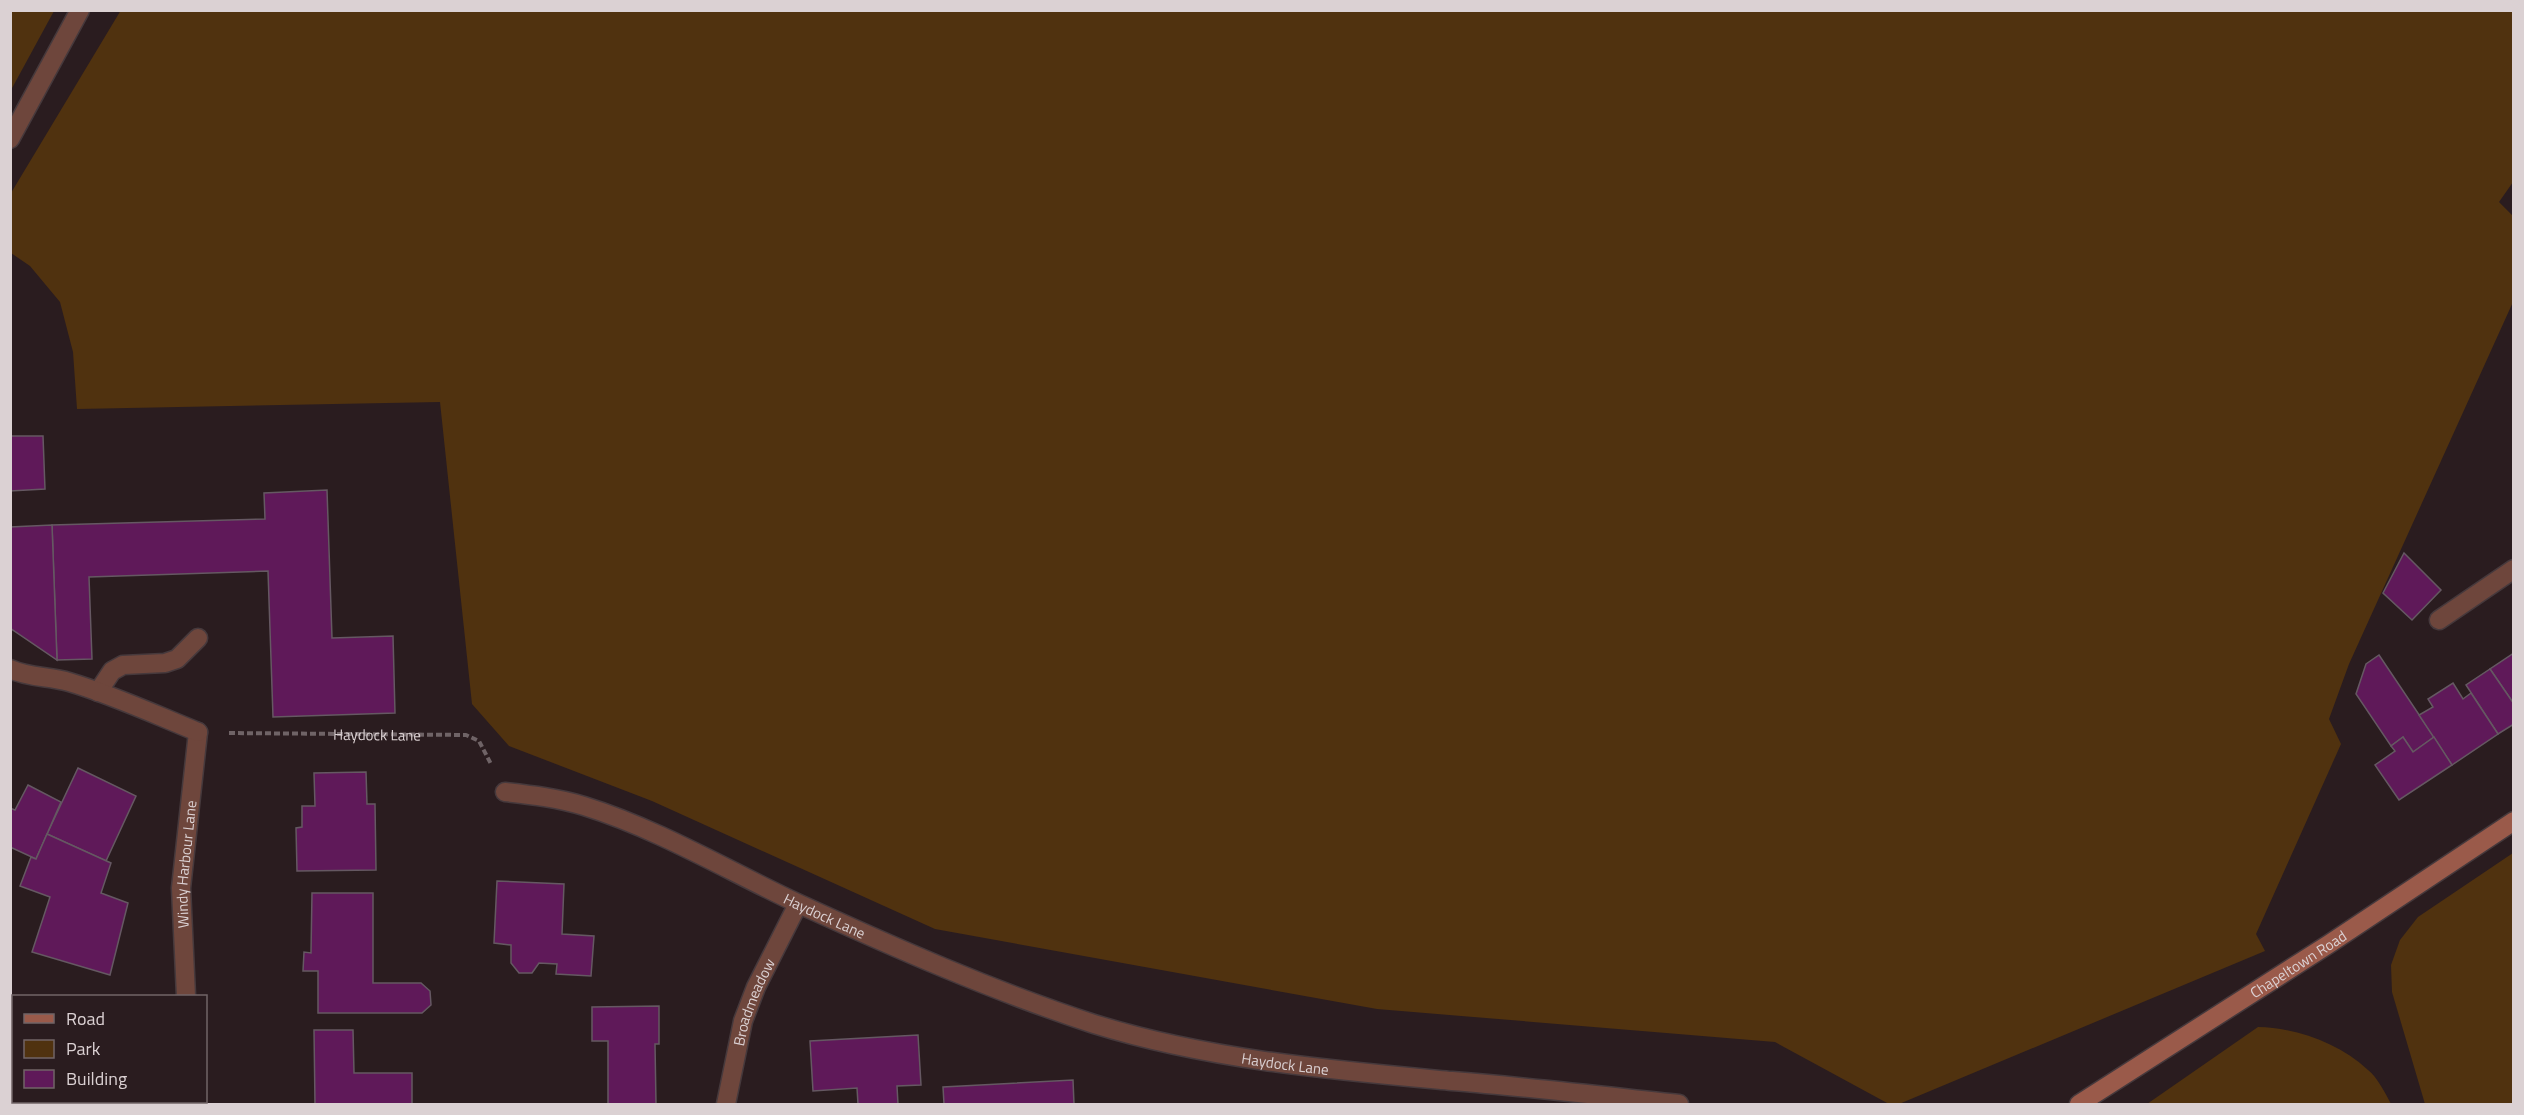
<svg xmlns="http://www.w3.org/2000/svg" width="2524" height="1115" font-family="'Titillium Web',sans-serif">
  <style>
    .green { fill: #50320f }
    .building { fill: #5f1959; stroke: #655862; stroke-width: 1.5 }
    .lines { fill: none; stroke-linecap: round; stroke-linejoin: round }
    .lane-casing { stroke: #46393c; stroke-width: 21 }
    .street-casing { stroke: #46393c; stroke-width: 21 }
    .secondary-casing { stroke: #46393c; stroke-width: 21 }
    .path { stroke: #6f6366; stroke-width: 4; stroke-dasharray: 6 3; stroke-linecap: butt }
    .lane { stroke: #6e463c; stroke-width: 18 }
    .street { stroke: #6e463c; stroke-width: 18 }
    .secondary { stroke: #9a5a4a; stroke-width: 18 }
    .labels { text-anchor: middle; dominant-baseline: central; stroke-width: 4.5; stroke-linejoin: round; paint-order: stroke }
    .street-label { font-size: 15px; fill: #dbd1d3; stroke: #2a1c1f }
  </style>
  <rect width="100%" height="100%" fill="#2a1c1f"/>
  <g class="green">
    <polygon points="11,10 54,11 11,90 10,11"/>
    <polygon points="121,10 2513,11 2513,182 2499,202 2513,216 2513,302 2349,664 2329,719 2341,744 2256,934 2265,951 1899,1104 1889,1104 1775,1042 1377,1009 935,929 652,801 509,746 472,704 440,402 77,409 73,352 60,302 30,266 11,253 11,193"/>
    <polygon points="2513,853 2513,1104 2425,1104 2392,992 2391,965 2400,940 2418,917"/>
    <path d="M2258 1027C2297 1028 2339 1043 2368 1070 2377 1077 2386 1094 2391 1104H2147Z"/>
  </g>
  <g class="building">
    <polygon points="10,436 43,436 45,489 10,491"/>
    <polygon points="327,490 332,638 393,636 395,713 273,717 268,571 89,577 92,659 57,660 52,525 265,519 264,493"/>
    <polygon points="52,525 57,660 10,628 10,527"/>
    <polygon points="2404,553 2441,590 2412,620 2383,593"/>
    <polygon points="2514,653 2514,704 2490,669"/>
    <polygon points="2379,655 2434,737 2413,752 2403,737 2391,746 2356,694 2366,664"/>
    <polygon points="2490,669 2514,704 2514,724 2498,734 2466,685"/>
    <polygon points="2453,683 2463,699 2471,693 2498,734 2452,765 2419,715 2433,707 2428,699"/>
    <polygon points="2403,737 2413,752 2434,737 2452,765 2399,800 2375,765 2395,751 2391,746"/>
    <polygon points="78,768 136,796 106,861 47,834"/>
    <polygon points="366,772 367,804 375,804 376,870 297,871 296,828 302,827 302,806 315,806 314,773"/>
    <polygon points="28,785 61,802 36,859 10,847 10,808 15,810"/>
    <polygon points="47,834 111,863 101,893 128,903 110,975 32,952 50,897 20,886 31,857 36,859"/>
    <polygon points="497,881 564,884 562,934 594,936 591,976 556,974 557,964 539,963 532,973 519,973 511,963 511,945 494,943"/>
    <polygon points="312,893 373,893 373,983 421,983 430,991 431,1005 422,1013 318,1013 318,971 303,971 304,952 311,953"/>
    <polygon points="659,1006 659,1044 655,1044 656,1104 608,1104 608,1041 592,1041 592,1007"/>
    <polygon points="314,1030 353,1030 354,1073 412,1073 412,1104 315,1104"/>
    <polygon points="918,1035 921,1085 897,1086 898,1104 858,1104 857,1088 813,1091 810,1041"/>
    <polygon points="1073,1080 1074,1104 944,1104 943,1087"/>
  </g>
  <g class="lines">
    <g class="lane-casing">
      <g id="lane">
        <polyline points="10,139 80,10"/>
        <polyline points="2439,620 2514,569"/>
        <polyline points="98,692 112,671 123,665 165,663 177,659 198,638"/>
        <path id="s2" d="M186 996 181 888 198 732"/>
        <polyline points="190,1102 191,1104"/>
      </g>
    </g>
    <g class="street-casing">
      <g id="street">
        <path d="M10 669C29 678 50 676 69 682 113 695 156 715 198 732"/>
        <path id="s3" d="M505 792C532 795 558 798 584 806 658 829 727 870 797 903 893 947 993 991 1094 1024 1210 1060 1332 1070 1452 1081 1528 1087 1604 1096 1679 1104"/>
        <path id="s4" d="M726 1104 743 1021 756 987 798 904"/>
      </g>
    </g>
    <g class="secondary-casing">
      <g id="secondary">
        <path id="s5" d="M2079 1104 2329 944 2514 821"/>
      </g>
    </g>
    <path class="path" id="s1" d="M229 733 466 735 479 741 491 764"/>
    <use href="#lane" class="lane"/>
    <use href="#street" class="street"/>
    <use href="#secondary" class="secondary"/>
  </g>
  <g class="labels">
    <g class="street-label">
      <text stroke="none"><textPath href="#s1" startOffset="148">Haydock Lane</textPath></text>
      <text stroke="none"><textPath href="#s2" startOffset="132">Windy Harbour Lane</textPath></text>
      <text stroke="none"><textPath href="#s3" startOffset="345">Haydock Lane</textPath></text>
      <text stroke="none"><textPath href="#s5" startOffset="260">Chapeltown Road</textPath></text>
      <text stroke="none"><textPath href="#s4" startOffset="106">Broadmeadow</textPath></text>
      <text stroke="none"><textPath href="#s3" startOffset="831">Haydock Lane</textPath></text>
    </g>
  </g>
  <rect width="2524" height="1115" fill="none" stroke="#dbd1d3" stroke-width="24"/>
  <rect x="12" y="995" width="195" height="108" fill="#2a1c1f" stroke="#716467" stroke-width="1.5"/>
  <rect x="24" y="1014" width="30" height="9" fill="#9a5a4a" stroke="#716467" stroke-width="1.5"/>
  <text x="66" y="1025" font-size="18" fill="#dbd1d3">Road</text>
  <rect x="24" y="1040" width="30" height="18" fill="#50320f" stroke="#716467" stroke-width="1.5"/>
  <text x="66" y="1055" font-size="18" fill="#dbd1d3">Park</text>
  <rect x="24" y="1070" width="30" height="18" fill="#5f1959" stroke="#716467" stroke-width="1.5"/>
  <text x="66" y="1085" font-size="18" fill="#dbd1d3">Building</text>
</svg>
